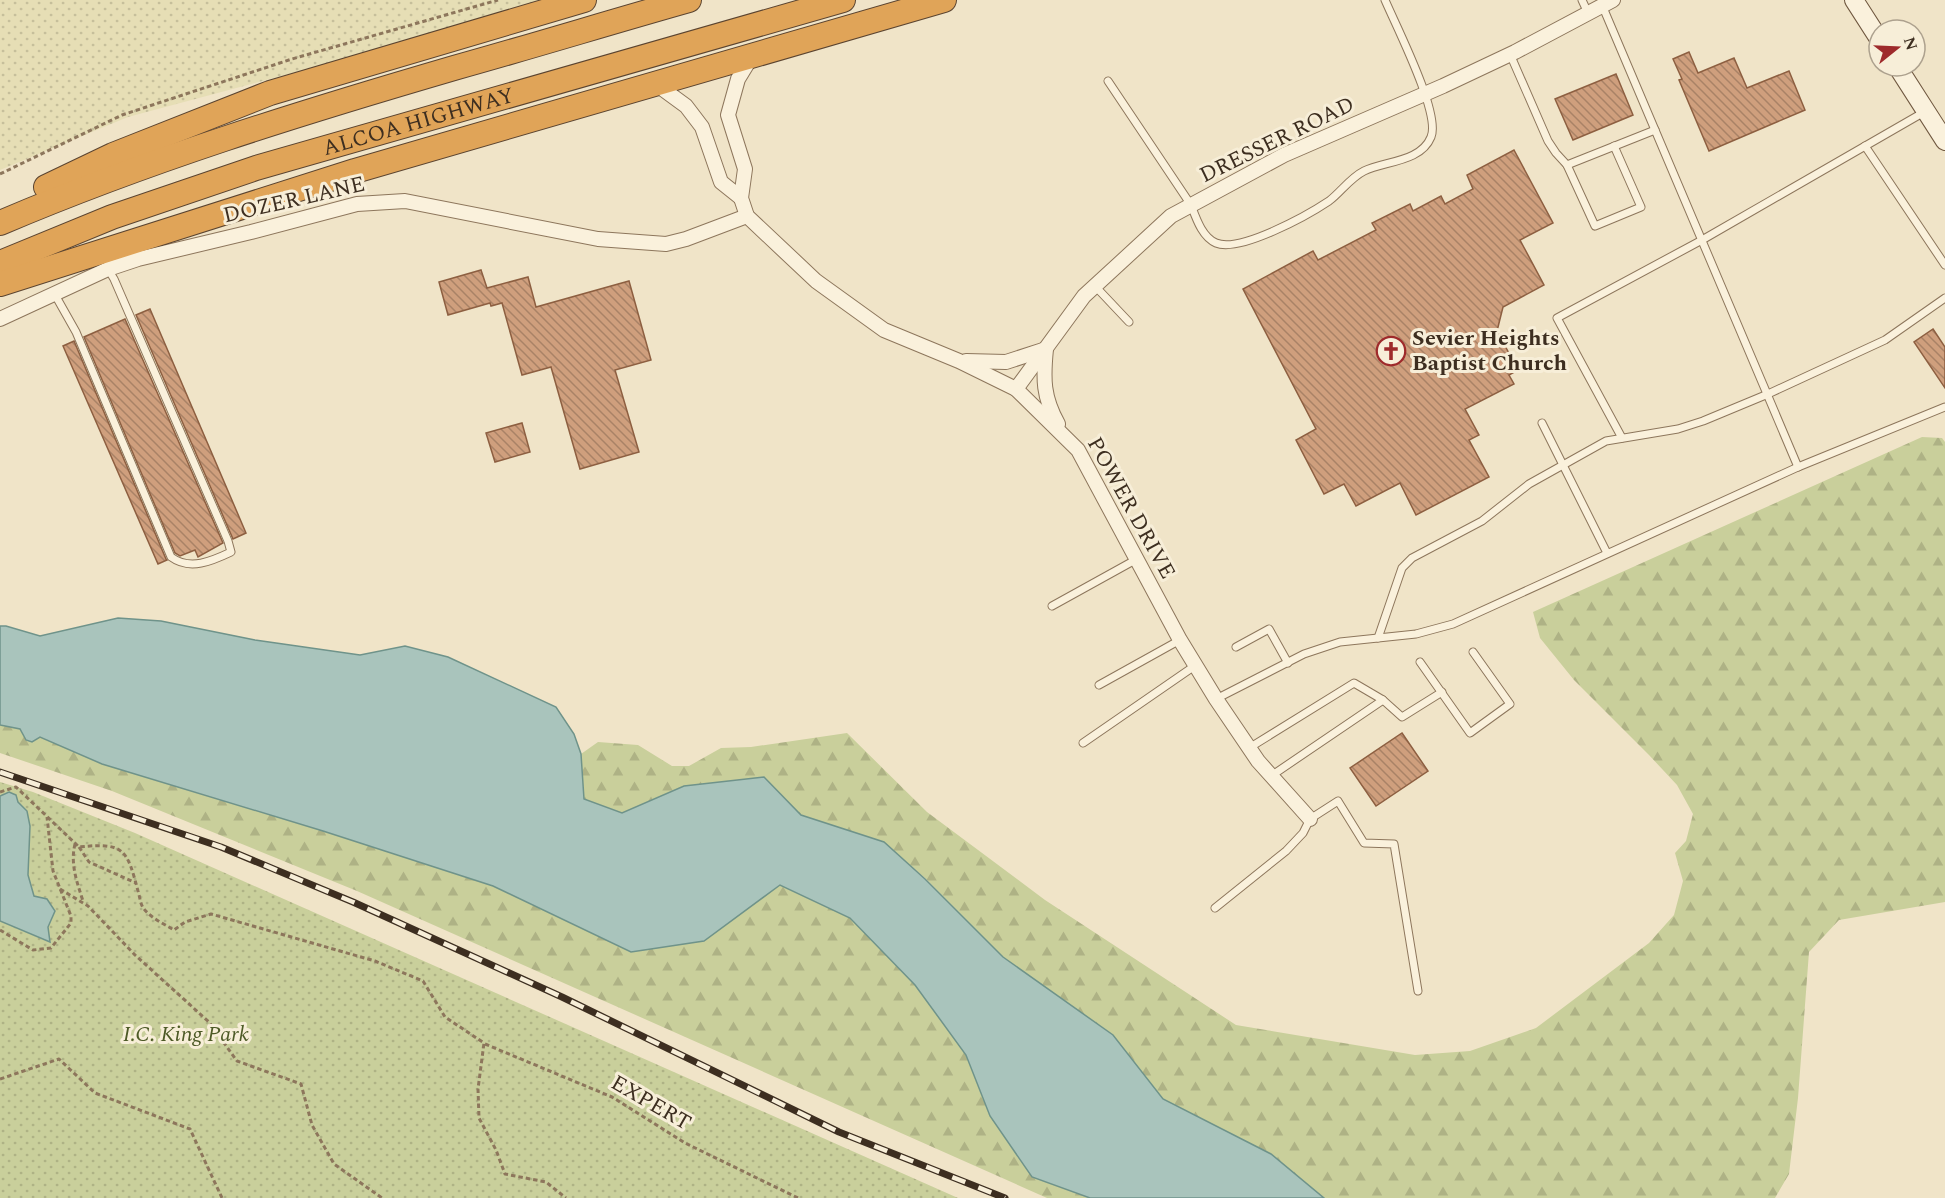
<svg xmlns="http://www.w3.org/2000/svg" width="1945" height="1198" font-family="Spectral,serif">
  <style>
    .farmland { fill: url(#farmland-dots) }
    .forest { fill: url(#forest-firs) }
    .park { fill: url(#park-dots) }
    .water { fill: #a9c4bc; stroke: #6f938a; stroke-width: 1.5 }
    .building { fill: url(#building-back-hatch); stroke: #8d5f41; stroke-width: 1.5 }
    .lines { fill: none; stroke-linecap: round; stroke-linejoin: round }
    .lane-casing { stroke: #8d765c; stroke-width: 9 }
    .street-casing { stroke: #8d765c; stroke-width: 16 }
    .secondary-casing { stroke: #6f573f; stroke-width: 20 }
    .highway-casing { stroke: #5b4430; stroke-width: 26 }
    .path { stroke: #8d765c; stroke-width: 3; stroke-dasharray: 4.5 3; stroke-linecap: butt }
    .lane { stroke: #faf1dc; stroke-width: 7 }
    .street { stroke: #faf1dc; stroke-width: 14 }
    .secondary { stroke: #faf1dc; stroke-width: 18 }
    .highway { stroke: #e0a458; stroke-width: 24 }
    .rail-casing { stroke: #3d2e20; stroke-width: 7 }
    .rail { stroke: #f7eed8; stroke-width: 4.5; stroke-dasharray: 14; stroke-linecap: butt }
    .labels { text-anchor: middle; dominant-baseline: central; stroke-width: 6; stroke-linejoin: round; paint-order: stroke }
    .street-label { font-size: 22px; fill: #3d2e20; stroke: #f7eed8 }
    .poi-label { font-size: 22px; font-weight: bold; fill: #3d2e20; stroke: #f7eed8; text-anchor: start }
    .park-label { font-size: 22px; font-style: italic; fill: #4d5a26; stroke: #f7eed8 }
  </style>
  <defs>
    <pattern id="farmland-dots" width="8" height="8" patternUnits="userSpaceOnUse" patternTransform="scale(1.5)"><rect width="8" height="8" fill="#e6deb5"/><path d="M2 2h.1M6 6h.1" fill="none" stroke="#c6bf9b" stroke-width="1.8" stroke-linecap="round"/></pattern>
    <pattern id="forest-firs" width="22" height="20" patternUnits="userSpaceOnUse" patternTransform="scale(1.5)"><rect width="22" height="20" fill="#c9cf9b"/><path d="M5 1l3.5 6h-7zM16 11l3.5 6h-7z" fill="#aeb285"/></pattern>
    <pattern id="park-dots" width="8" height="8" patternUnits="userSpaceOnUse" patternTransform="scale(1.5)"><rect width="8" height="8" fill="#c9cf9b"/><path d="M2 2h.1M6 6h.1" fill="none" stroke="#aeb285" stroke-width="1.8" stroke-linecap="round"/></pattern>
    <pattern id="building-back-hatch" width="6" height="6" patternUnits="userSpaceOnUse" patternTransform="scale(1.5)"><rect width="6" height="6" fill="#cf9f7d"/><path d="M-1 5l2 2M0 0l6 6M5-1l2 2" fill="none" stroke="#a98266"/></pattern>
  </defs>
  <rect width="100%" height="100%" fill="#f0e4c8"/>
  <polygon class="farmland" points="0,0 565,0 128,117 0,170"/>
  <g class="forest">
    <polygon points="1922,437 1942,438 1945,442 1945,902 1839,920 1809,952 1798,1098 1789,1174 1775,1198 1324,1198 1271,1154 1163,1099 1113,1035 1003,957 926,879 884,842 801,815 764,777 684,786 622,813 584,799 581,754 598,742 638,745 672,766 689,766 721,748 751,747 847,733 927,812 1045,900 1236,1025 1415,1055 1470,1051 1536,1028 1649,943 1674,915 1683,881 1675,853 1686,841 1693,814 1677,785 1649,755 1574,680 1540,638 1533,612"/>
    <polygon points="0,725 20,729 26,740 40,737 102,764 323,831 493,886 631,952 753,903 780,885 850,918 915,985 966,1055 990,1116 1032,1177 1090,1198 1047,1198 357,891 112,791 0,753"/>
  </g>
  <polygon class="park" points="0,782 33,792 135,833 958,1198 0,1198 0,921 49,942 48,927 55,911 34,897 28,875 30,826 27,811 9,792 0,796"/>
  <g class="water">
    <polygon points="118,618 161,621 255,640 360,655 405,646 448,657 556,707 574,734 581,754 584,799 622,813 684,786 764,777 801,815 884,842 925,879 1003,957 1113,1035 1163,1099 1271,1154 1324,1198 1090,1198 1032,1177 990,1116 966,1055 915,985 850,918 780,885 704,941 631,952 493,886 323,831 102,764 40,737 32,742 26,740 20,729 0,725 0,626 6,626 40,636"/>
    <polygon points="9,792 16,795 18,802 27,811 30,826 28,875 34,896 47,899 55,911 48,927 50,942 0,921 0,796"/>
  </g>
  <g class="building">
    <polygon points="1689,52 1698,73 1734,58 1747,88 1789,71 1805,110 1709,151 1679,80 1682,79 1673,59"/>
    <polygon points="1616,74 1633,115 1573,140 1555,99"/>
    <polygon points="1514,150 1553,223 1520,240 1544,285 1503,307 1497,331 1518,370 1509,375 1514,384 1465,409 1479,435 1469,440 1489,477 1416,515 1400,483 1356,506 1344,484 1324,494 1296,440 1316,429 1243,289 1313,251 1318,260 1376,230 1372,223 1410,204 1413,211 1441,196 1445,204 1473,189 1467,175"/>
    <polygon points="481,270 487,288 528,277 536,307 629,281 651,360 615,370 639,452 580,469 551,367 522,375 502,303 491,306 490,303 448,315 439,282"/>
    <polygon points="150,309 246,533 233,539 136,315"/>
    <polygon points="125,319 223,543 198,557 195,550 180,556 175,553 84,337"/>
    <polygon points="1933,329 1945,347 1945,388 1914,342"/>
    <polygon points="74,341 166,559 167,560 158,564 63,346"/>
    <polygon points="522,423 530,452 495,462 486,433"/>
    <polygon points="1402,733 1428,771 1376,806 1350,768"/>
  </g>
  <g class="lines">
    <g class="lane-casing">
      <g id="lane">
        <polyline points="1582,0 1588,13"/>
        <polyline points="1602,5 1798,467"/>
        <polyline points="1510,54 1548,141 1556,153 1567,165 1595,226 1641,207 1614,146"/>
        <path d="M1108 81 1191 205C1196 218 1202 237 1216 243 1240 253 1308 215 1329 201 1341 192 1350 178 1364 171 1385 161 1421 162 1431 137 1441 114 1396 26 1385 0"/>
        <polyline points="1865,146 1945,265"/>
        <polyline points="1567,165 1655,130"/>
        <polyline points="1095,286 1129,322"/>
        <path d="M54 293 76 332 171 557C190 571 212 561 231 552L228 541 114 279 108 269"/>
        <polyline points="1542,423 1607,553"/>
        <polyline points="1622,438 1557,318 1702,240 1926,111"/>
        <polyline points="1052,606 1137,559"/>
        <polyline points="1378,638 1402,568 1412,558 1482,521 1529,484 1606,441 1678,429 1703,421 1768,394 1885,340 1945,298"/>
        <polyline points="1236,647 1269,629 1288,663"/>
        <polyline points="1420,662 1470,733 1510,704 1473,652"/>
        <polyline points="1099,685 1180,640"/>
        <polyline points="1216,699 1304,654 1340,642 1416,634 1453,624 1798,467 1945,407"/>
        <polyline points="1083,743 1196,665"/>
        <polyline points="1249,748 1354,683 1383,700 1402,717 1442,692"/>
        <polyline points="1271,776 1383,700"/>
        <polyline points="1215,908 1286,851 1303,833 1310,819 1338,801 1364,843 1394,844 1418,991"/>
      </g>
    </g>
    <g class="street-casing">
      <g id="street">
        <polyline points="752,56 738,79 728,115 745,169 741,198 747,216 816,281 884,330 959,361 1016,389 1078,450 1180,640 1216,699 1258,761 1310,819"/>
        <polyline points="656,84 686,106 702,127 721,182 741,198"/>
        <polyline points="0,319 108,269 138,259 251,232 357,204 405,201 598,239 666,244 686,239 747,216"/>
        <path d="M966 361 1006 362 1046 349C1043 379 1043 397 1058 424"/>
        <polyline points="1016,389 1084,296 1171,216 1284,155 1443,86 1515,52 1613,0"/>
      </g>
    </g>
    <g class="secondary-casing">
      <g id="secondary">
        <polyline points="1854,0 1879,39"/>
        <polyline points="1897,66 1945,141"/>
      </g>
    </g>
    <g class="highway-casing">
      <g id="highway">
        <polyline points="46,187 113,155 270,93 584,0"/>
        <path d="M0 223C148 160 300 113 454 68 533 46 611 22 689 0"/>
        <path id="s1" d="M0 263 112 217 256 168 843 0"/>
        <polyline points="0,284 355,171 944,0"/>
      </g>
    </g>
    <g class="path">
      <polyline points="0,174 122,115 292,59 498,0"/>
      <path d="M0 792 16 787 79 847C125 842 127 850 138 891 140 897 140 904 144 909 151 918 164 924 174 930L185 922 211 914 375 961 423 981 445 1017 484 1043 478 1089 479 1118 496 1150 505 1174 546 1182 566 1198"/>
      <path d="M75 844C70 864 77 882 83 901"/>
      <polyline points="79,847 89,862 136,883"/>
      <polyline points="60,889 88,906 135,955 209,1022 237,1061 301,1084 312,1125 334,1164 382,1198"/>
      <polyline points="0,930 33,950 51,948 71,923 71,916 53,871 47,817"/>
      <polyline points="485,1044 612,1097 685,1143 798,1198"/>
      <polyline points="0,1079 59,1059 95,1093 190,1129 222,1198"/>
    </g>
    <use href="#lane" class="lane"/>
    <use href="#street" class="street"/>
    <use href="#secondary" class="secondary"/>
    <use href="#highway" class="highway"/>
    <g class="rail-casing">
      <polyline id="rail" points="0,772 221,847 353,902 562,997 839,1132 1005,1198"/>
    </g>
    <use href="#rail" class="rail"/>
  </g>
  <defs>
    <g id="church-ring" transform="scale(1.5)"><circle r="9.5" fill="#f7eed8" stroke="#9e2a2b" stroke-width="1.5"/><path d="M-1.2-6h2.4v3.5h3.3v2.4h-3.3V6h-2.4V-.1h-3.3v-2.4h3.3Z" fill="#9e2a2b"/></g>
  </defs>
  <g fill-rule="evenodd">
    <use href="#church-ring" x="1391" y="351"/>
  </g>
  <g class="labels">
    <g class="street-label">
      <text stroke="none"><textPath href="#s1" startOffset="442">ALCOA HIGHWAY</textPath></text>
      <text transform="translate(1277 140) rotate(-26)">DRESSER ROAD</text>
      <text transform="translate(294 200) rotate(-13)">DOZER LANE</text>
      <text transform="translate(1131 508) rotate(61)">POWER DRIVE</text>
      <text transform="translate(651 1103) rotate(30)">EXPERT</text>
    </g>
    <g class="poi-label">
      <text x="1412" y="338">Sevier Heights<tspan x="1412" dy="25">Baptist Church</tspan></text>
    </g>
    <g class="park-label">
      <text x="186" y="1034">I.C. King Park</text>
    </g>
  </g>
  <g transform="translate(1897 48) rotate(72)"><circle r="28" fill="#f7eed8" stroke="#ada18e" stroke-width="1.5"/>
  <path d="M0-4.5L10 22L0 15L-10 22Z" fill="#9e2a2b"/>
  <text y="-9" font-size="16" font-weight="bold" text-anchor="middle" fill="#3d2e20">N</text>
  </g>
</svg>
